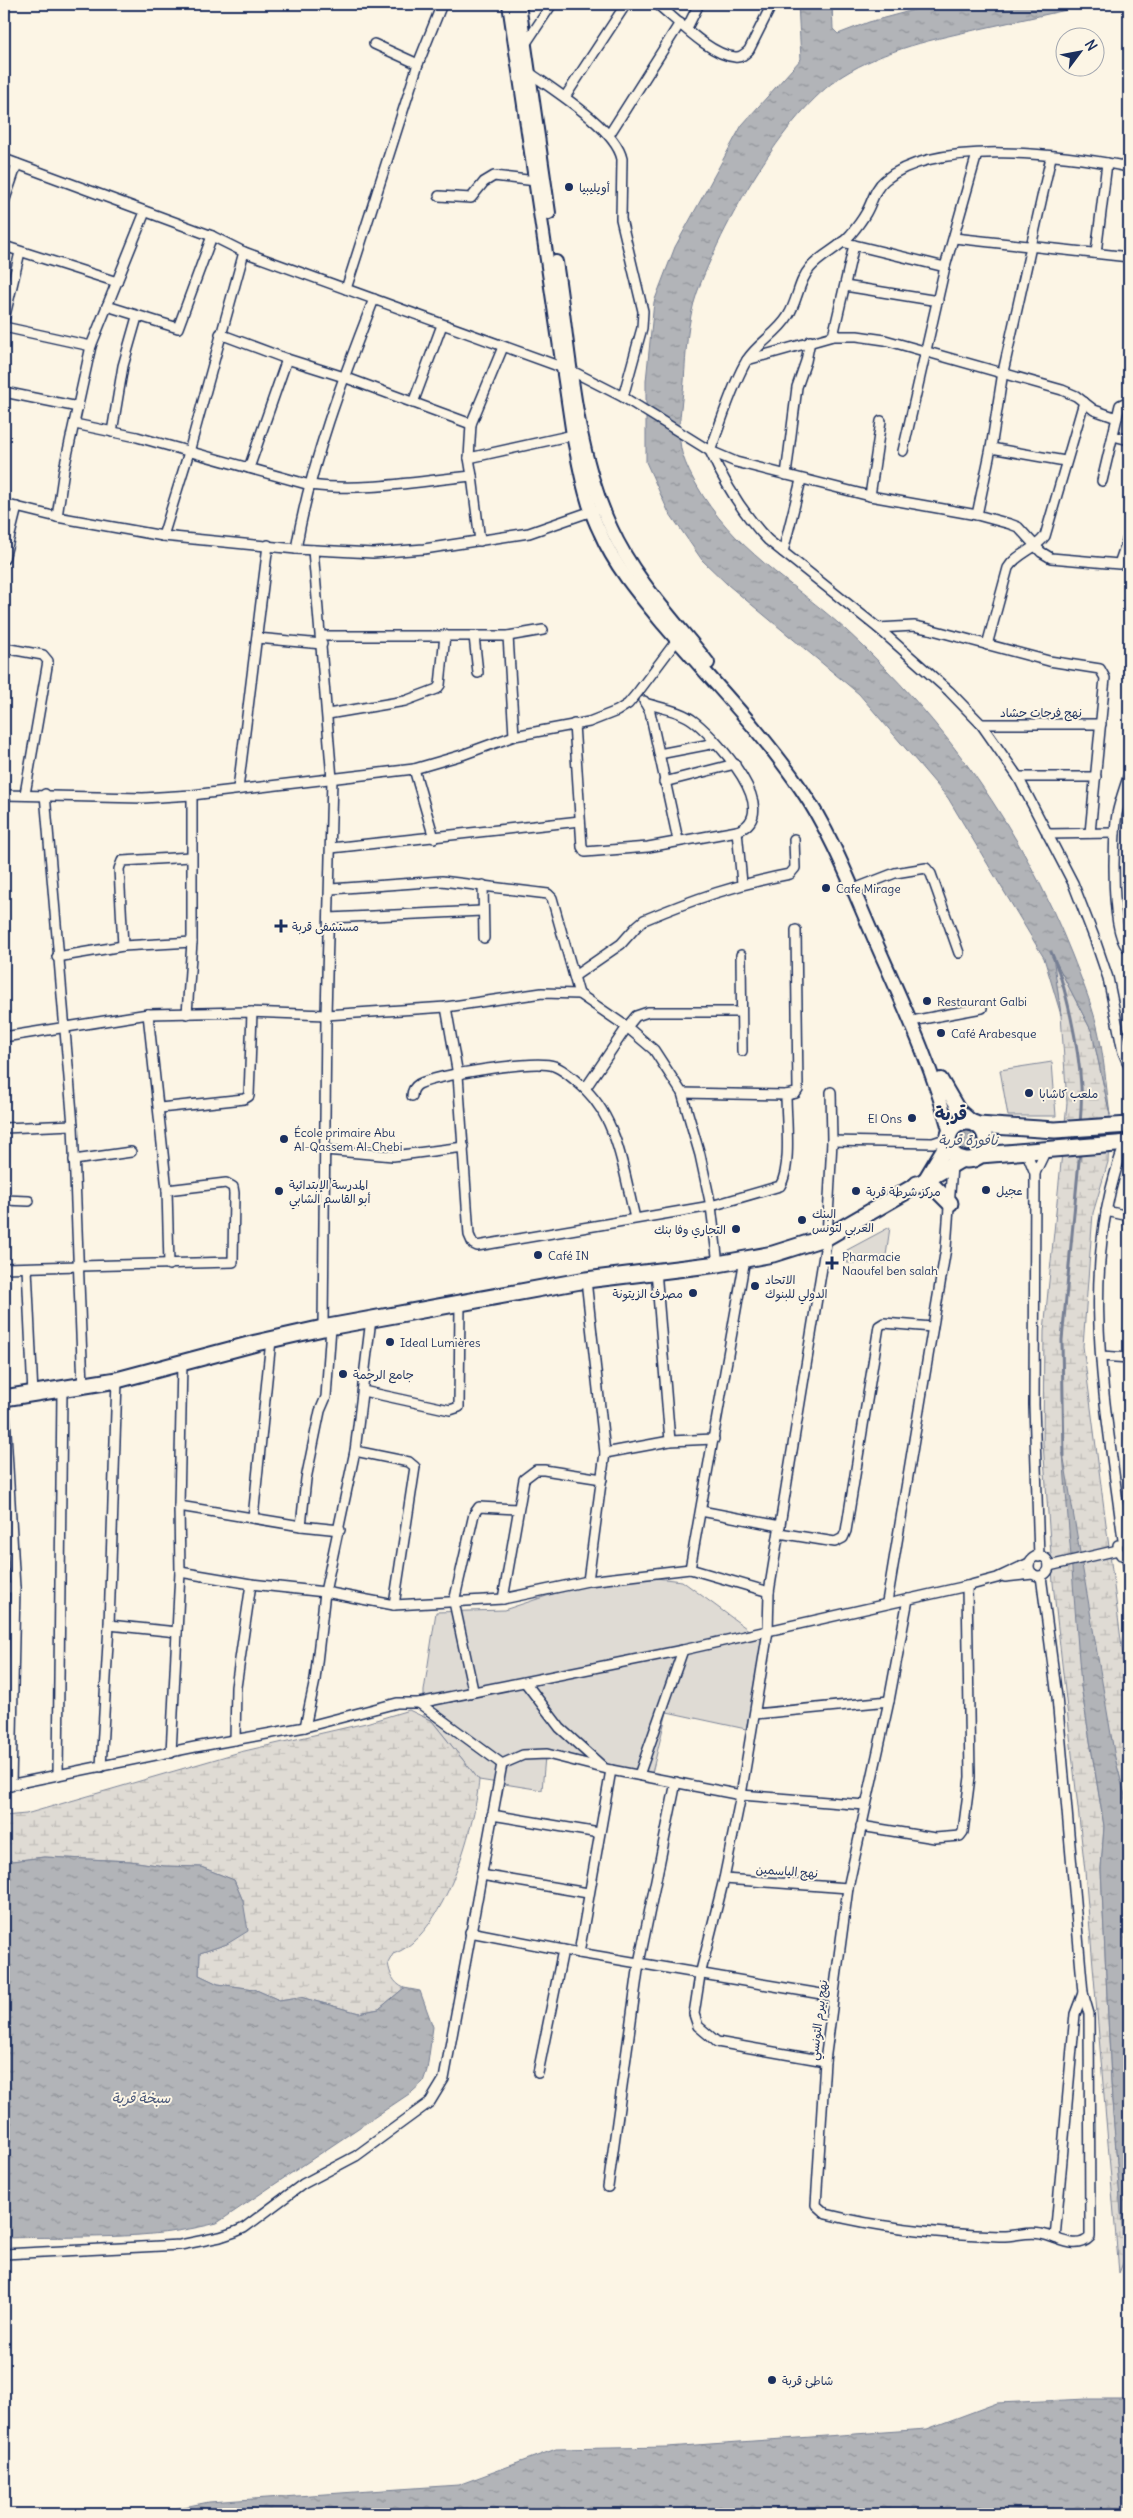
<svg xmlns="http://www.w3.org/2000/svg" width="1133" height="2518" font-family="Delius,'Playpen Sans Arabic',sans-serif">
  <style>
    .grass { fill: #dfdbd4; stroke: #7d8599 }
    .wetland { fill: url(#wetland-marsh); stroke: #7d8599 }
    .water { fill: url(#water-ripples); stroke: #767f94 }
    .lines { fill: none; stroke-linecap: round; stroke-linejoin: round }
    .stream { stroke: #767f94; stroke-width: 3 }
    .minor-casing { stroke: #1b2f5e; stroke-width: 12 }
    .secondary-casing { stroke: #1b2f5e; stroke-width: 16 }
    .trunk-casing { stroke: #1b2f5e; stroke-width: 19 }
    .minor { stroke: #fcf5e5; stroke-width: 9 }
    .secondary { stroke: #fcf5e5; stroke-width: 12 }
    .trunk { stroke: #fcf5e5; stroke-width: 15 }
    .poi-dot { fill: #1b2f5e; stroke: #fcf5e5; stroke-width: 2 }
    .labels { text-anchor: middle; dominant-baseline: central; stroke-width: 4; stroke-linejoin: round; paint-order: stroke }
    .poi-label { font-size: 12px; fill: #1b2f5e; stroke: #fcf5e5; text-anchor: start }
    .street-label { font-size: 12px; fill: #1b2f5e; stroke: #fcf5e5 }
    .water-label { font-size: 14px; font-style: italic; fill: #485779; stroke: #fcf5e5 }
    .district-label { font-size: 18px; font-weight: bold; fill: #1b2f5e; stroke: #fcf5e5 }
  </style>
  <defs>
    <pattern id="wetland-marsh" width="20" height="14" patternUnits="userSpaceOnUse" patternTransform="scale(1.25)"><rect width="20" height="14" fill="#dfdbd4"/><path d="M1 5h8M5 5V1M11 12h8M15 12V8" fill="none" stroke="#bfbcb8"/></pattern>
    <pattern id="water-ripples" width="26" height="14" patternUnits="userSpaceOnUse" patternTransform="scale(1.25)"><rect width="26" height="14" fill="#b2b4b8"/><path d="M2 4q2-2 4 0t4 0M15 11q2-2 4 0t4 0" fill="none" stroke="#909399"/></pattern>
  </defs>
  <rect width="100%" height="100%" fill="#fcf5e5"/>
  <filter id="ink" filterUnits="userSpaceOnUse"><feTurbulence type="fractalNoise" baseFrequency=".02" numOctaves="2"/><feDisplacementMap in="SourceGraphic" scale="10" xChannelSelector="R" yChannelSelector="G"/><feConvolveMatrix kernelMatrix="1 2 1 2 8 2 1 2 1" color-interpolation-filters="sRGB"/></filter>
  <g filter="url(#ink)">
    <g class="grass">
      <polygon points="1052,1062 1056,1116 1008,1116 1000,1070"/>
      <polygon points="890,1227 885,1263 847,1263 847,1250"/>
      <polygon points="647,1577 682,1581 765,1642 746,1729 667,1712 652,1773 545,1757 542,1790 479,1780 432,1721 424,1717 424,1691 436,1612 504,1610 583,1584"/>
    </g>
    <g class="wetland">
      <polygon points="1052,954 1092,1032 1110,1115 1108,1162 1093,1213 1083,1346 1129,1702 1129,1811 1115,1758 1081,1686 1104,1826 1101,1869 1112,2101 1125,2258 1119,2273 1085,1871 1053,1583 1043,1443 1044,1331 1067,1103 1061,1015"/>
      <path d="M409 1710 432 1721 479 1780C475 1828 443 1938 393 1954L388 1963C390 1974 393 1983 404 1988L379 2009 359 2013 300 1997 279 2000 254 1989 218 1984 199 1975 200 1953 227 1944 243 1901 234 1880 201 1867 164 1866 130 1861 44 1857 4 1862V1816L26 1814 240 1752 366 1723Z"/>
    </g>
    <g class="water">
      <path d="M798 4H832L833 29 838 34 869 22 936 4H1094C1057 12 1020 20 984 28 934 39 885 49 842 76 783 114 721 227 697 293 687 322 686 352 684 382 682 404 677 427 681 449 684 461 690 474 696 484 731 548 794 583 846 630 946 722 1022 829 1072 955 1081 978 1091 1002 1097 1026 1104 1055 1106 1086 1110 1115L1092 1032 1053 956 1061 1015 1044 958 948 798 859 694 728 585 702 560 668 511 646 462V381L654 302 675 247 742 125 801 59Z"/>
      <circle cx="968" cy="1141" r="15"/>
      <polygon points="1063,1453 1115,1758 1129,1811 1129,2259 1125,2258 1124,2249 1112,2101 1101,1869 1104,1826 1081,1686"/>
      <path d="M44 1857 130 1861 164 1866 201 1867 234 1880 243 1901 248 1931 227 1944 200 1953 199 1975 218 1984 254 1989 279 2000 300 1997 359 2013 379 2009 404 1988 420 1991 433 2027 427 2070 423 2082 412 2092 217 2223C148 2241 75 2236 4 2238V1862Z"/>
      <polygon points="1087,2399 1129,2399 1129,2514 148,2514 209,2502 458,2485 556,2449 667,2447 927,2429 997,2403"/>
    </g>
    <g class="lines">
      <g class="stream">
        <path d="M1051 952C1066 984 1079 1049 1081 1086 1082 1098 1081 1112 1080 1124"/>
        <polyline points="1064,1456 1062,1340 1080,1150"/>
      </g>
      <g class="minor-casing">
        <g id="minor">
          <path d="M657 4C677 20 710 55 735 57 741 58 745 54 749 50L772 4"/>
          <polyline points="687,28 699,4"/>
          <polyline points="526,43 552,4"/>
          <polyline points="374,44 418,64"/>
          <path d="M530 73C555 91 616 129 622 159L621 219 643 311 642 328 623 397"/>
          <polyline points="565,97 626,4"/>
          <polyline points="609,135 680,23"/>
          <polyline points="4,159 212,236 244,252 572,371 623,397 710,451 736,462 870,496 977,515 1010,524 1018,527 1041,552 1051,558 1119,564 1129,535"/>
          <path d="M1129 167C1067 155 936 137 885 180 874 189 873 201 866 213 862 220 856 228 851 234 840 248 822 254 810 268 798 282 798 300 788 316 778 333 758 343 747 360 733 382 720 426 710 451 725 484 743 514 768 540L878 628 949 691 981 724 1018 777 1073 883 1094 937 1108 978 1123 1052 1129 1066"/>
          <polyline points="439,196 471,198 484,182 494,176 536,181"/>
          <polyline points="4,202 17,164"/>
          <polyline points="954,238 1129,257"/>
          <polyline points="842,242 945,267"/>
          <polyline points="4,246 117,282"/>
          <polyline points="1096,253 1107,163"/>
          <polyline points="845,286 938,301"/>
          <polyline points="346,289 418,64 442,4"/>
          <polyline points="107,306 178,328 212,236"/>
          <polyline points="4,320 20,252"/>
          <polyline points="4,327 91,346"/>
          <polyline points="220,334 287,359 344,377 471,424"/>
          <polyline points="833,336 854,245"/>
          <polyline points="747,360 833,336 857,336 885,340 1062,390 1076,396 1094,410 1117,418"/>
          <polyline points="4,392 78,407"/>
          <polyline points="413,403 442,325"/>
          <path d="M75 424 137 437 310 485C364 492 418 481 472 476L469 458 471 424 503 347"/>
          <polyline points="112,432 123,366 137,317"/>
          <polyline points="1113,436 1129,440"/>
          <polyline points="991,448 1065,461"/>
          <polyline points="903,451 945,267 977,154"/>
          <polyline points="469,458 573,435"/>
          <polyline points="249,468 287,359"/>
          <polyline points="786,475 797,387 806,361 810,341"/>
          <polyline points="472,476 480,541"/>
          <polyline points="1102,481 1120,405 1129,401"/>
          <polyline points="870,496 881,421"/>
          <polyline points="4,504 57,517 163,536 296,549 373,553 424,549 529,533 595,510"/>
          <polyline points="977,515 991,448 1003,372 1051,157"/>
          <polyline points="57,517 64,469 91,346 145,212"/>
          <polyline points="163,536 189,452 244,252"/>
          <path d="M296 549C310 465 343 378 374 299"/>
          <polyline points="313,550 332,779 326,1015 323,1328"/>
          <polyline points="783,552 801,480"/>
          <polyline points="4,559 17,507"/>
          <polyline points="878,628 914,626 929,629 1049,661 1100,669 1105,678 1090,833"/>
          <polyline points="321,636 474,636 478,673"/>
          <polyline points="474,636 508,636 543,630"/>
          <polyline points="508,636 514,736"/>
          <polyline points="257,638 322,644"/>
          <path d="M987 645 1008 568C1017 553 1034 551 1045 536L1084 402"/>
          <polyline points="4,648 43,655 48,661 25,794"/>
          <polyline points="644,701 650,712 678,840"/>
          <path d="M645 703C661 708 682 711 695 722 716 739 785 813 737 831"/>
          <polyline points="328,714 405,701 437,689 440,685 445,635"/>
          <polyline points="574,724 582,847 585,852 648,847 737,831 742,883"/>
          <polyline points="981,724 1101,724"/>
          <polyline points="659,754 716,743"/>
          <polyline points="414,769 434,838"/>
          <path d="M1129 774C1125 787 1120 800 1117 814 1113 836 1110 939 1129 949"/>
          <polyline points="1018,777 1096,777"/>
          <polyline points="664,782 735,764"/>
          <polyline points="238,789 268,545"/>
          <polyline points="45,794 73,1125 83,1386"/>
          <polyline points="4,795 143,798 192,795 414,769 462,755 514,736 589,722 617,711 628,704 638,692 680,636"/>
          <polyline points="1047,834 1115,833"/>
          <polyline points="331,848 580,821"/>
          <polyline points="483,885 484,938"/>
          <polyline points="859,887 895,873 926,868 931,874 959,953"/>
          <polyline points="331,889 442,881 548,894 552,898 579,994"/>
          <polyline points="329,918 482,911"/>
          <polyline points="123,946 119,869 122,861 191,857"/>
          <polyline points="741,955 742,1051"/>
          <polyline points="57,957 123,946 192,942"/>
          <path d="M576 975 621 944 637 926 644 920C694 899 737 884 790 874L795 868 794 839"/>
          <path d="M446 1007 458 1075 469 1235 473 1244 477 1246 711 1206 780 1186C792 1167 786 1118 786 1095L682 1093"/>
          <polyline points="148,1014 167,1190 169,1265"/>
          <polyline points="187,1014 192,942 192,795"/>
          <polyline points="917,1020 982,1008"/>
          <polyline points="4,1037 148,1014 247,1012 326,1015 446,1007 542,993 579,994 627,1027 654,1050 682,1093 700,1155 711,1206 718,1264"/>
          <polyline points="585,1089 627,1027 636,1016 648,1012 741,1012"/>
          <polyline points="786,1095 796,1093 798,1090 796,930"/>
          <path d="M412 1096C412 1091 414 1087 419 1084 438 1075 536 1059 554 1066 565 1070 576 1081 585 1089 619 1122 624 1174 635 1218"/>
          <polyline points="160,1108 244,1099 249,1096 252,1012"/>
          <polyline points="4,1128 73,1125"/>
          <polyline points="832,1141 933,1143 948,1138"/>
          <polyline points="325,1150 393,1156 464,1147"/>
          <polyline points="1026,1151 1035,1173 1034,1405 1039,1557"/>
          <polyline points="74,1160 131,1152"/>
          <polyline points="1035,1173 1046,1150"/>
          <polyline points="4,1200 29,1201"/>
          <polyline points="1106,1211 1129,1216"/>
          <polyline points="4,1268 233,1262 234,1193 233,1187 226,1183 167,1190"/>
          <polyline points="27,1268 33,1395"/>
          <polyline points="656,1270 670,1441"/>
          <polyline points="586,1280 605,1453 588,1581"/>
          <polyline points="1101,1356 1129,1358"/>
          <polyline points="363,1391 450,1410 459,1407 460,1303"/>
          <polyline points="4,1398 15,1588 11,1786"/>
          <polyline points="355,1451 409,1462 415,1467 394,1605"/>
          <polyline points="605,1453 670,1441 714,1439"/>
          <polyline points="179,1506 301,1526 340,1530"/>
          <polyline points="701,1511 780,1526"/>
          <polyline points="253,1518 271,1340"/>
          <polyline points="301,1526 306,1479 320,1411 326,1397 331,1327"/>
          <polyline points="779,1533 835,1542 843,1538 846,1531 879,1326 884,1323 932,1327"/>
          <path d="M1123 1540C1107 1410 1076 1270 1125 1144"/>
          <polyline points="1118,1545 1118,1550 1121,1555 1129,1555"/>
          <polyline points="1127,1556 1129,1573"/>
          <circle cx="1039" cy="1566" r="10"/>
          <polyline points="1049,1566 1118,1550"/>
          <polyline points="690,1569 745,1259"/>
          <polyline points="180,1572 251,1584 325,1592 394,1605 503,1599 588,1581 690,1569 769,1592"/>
          <polyline points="1005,1577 1033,1574"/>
          <polyline points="4,1588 15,1588"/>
          <polyline points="503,1599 524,1479 536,1470 544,1470 602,1479"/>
          <path d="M908 1599 889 1701 848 1888 825 2061 816 2205 826 2214C881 2228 941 2234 999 2236 1013 2237 1027 2231 1041 2234 1056 2236 1076 2252 1090 2237V2224L1089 2014 1083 1993 1057 1697 1041 1576"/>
          <polyline points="887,1602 946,1248 952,1166"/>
          <polyline points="109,1625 177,1632"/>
          <polyline points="525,1682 560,1728 602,1766"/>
          <polyline points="473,1690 454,1602 474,1514 479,1507 518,1509"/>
          <polyline points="419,1703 502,1764"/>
          <polyline points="755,1714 889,1701"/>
          <polyline points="305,1727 315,1680 325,1592 355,1451 371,1319"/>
          <polyline points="235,1740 236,1687 251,1584"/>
          <polyline points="171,1753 180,1572 179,1506 182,1363"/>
          <polyline points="502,1764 523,1755 547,1754 611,1770 741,1795 865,1805"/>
          <polyline points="101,1767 109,1625 117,1380"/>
          <polyline points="58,1775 62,1390"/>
          <polyline points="639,1775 683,1650"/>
          <polyline points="4,1786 195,1747 305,1727 397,1703 419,1703 683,1650 967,1586 997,1578 1029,1563"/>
          <polyline points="492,1815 599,1833"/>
          <polyline points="861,1826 935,1838 960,1836 963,1832 970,1777 967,1586"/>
          <polyline points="481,1875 588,1893"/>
          <polyline points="724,1879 848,1888"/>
          <polyline points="470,1932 579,1953 833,1996"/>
          <polyline points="579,1953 611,1770"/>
          <polyline points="825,2061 717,2042 698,2026 694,2014 700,1975 724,1879 741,1795 768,1631 769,1592 827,1237 832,1141 831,1092"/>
          <polyline points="538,2073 563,1950"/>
          <polyline points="608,2187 639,1963 676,1782"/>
          <polyline points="1055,2238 1075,2014 1083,1993"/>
          <polyline points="4,2254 180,2245 220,2237 235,2232 244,2228 303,2184 356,2156 430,2102 444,2079 502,1764"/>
        </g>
      </g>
      <g class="secondary-casing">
        <g id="secondary">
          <path d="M509 4 573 435C580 468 585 502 600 532 615 567 640 596 664 625 710 679 761 730 801 789 832 834 852 888 874 938 902 1002 932 1065 950 1133"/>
          <polyline points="519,4 549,213"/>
          <path d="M556 262C570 351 573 446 611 528 634 579 674 620 708 663"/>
          <polyline points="941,1079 959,1110 975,1124"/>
        </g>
      </g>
      <g class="trunk-casing">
        <g id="trunk">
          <circle cx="967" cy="1141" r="19"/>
          <polyline points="978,1125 1055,1130 1129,1125"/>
          <polyline points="980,1155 1129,1143"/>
          <polyline points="927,1178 948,1143"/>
          <polyline points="917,1184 934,1187 950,1203"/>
          <polyline points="4,1398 117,1380 256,1343 323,1328 586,1280 718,1264 773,1254 827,1237 962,1159"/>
        </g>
      </g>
      <use href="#minor" class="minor"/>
      <use href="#secondary" class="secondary"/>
      <use href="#trunk" class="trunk"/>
    </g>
  </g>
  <g class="poi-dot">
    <circle cx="569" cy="187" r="5"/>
    <circle cx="826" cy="888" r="5"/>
    <path d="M278.5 918.5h5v5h5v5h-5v5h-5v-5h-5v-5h5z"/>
    <circle cx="927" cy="1001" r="5"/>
    <circle cx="941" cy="1033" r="5"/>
    <circle cx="1029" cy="1093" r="5"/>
    <circle cx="912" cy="1118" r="5"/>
    <circle cx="284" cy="1139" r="5"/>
    <circle cx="986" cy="1190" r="5"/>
    <circle cx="279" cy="1191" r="5"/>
    <circle cx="856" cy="1191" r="5"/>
    <circle cx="802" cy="1220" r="5"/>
    <circle cx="736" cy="1229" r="5"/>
    <circle cx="538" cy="1255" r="5"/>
    <path d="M829.5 1255.5h5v5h5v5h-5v5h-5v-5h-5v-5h5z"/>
    <circle cx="755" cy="1286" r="5"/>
    <circle cx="693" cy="1293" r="5"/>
    <circle cx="390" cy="1342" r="5"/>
    <circle cx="343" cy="1374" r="5"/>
    <circle cx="772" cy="2380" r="5"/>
  </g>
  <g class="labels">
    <g class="poi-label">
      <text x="579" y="187">أويليبيا</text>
      <text x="836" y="888">Cafe Mirage</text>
      <text x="292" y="926">مستشفى قربة</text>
      <text x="937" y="1001">Restaurant Galbi</text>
      <text x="951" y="1033">Café Arabesque</text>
      <text x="1039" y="1093">ملعب كاشابا</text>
      <text x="902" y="1118" text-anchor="end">El Ons</text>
      <text x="294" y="1132">École primaire Abu<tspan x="294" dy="14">Al-Qassem Al-Chebi</tspan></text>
      <text x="289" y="1184">المدرسة الإبتدائية<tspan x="289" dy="14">أبو القاسم الشابي</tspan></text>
      <text x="996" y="1190">عجيل</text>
      <text x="866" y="1191">مركز شرطة قربة</text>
      <text x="812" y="1213">البنك<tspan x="812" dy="14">العربي لتونس</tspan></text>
      <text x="726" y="1229" text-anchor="end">التجاري وفا بنك</text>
      <text x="548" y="1255">Café IN</text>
      <text x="842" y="1256">Pharmacie<tspan x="842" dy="14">Naoufel ben salah</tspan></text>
      <text x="765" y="1279">الاتحاد<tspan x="765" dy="14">الدولي للبنوك</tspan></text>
      <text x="683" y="1293" text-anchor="end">مصرف الزيتونة</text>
      <text x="400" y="1342">Ideal Lumières</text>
      <text x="353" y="1374">جامع الرحمة</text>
      <text x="782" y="2380">شاطئ قربة</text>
    </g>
    <g class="street-label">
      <text x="1041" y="712">نهج فرحات حشاد</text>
      <text transform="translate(787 1871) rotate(4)">نهج الياسمين</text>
      <text transform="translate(818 2020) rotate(-83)">نهج بيرم التونسي</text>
    </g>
    <g class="water-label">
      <text x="968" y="1140">نافورة قربة</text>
      <text x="141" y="2098">سبخة قربة</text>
    </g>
    <g class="district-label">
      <text x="951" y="1113">قربة</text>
    </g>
  </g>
  <rect width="1133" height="2518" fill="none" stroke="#fcf5e5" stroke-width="20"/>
  <rect x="10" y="10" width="1113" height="2498" fill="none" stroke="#1b2f5e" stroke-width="2" filter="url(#ink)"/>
  <g transform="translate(1080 52) rotate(58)"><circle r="24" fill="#fcf5e5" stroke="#a2a6af"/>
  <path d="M0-4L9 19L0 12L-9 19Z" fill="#1b2f5e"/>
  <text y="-8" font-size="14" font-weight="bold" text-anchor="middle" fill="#1b2f5e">N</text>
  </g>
</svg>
